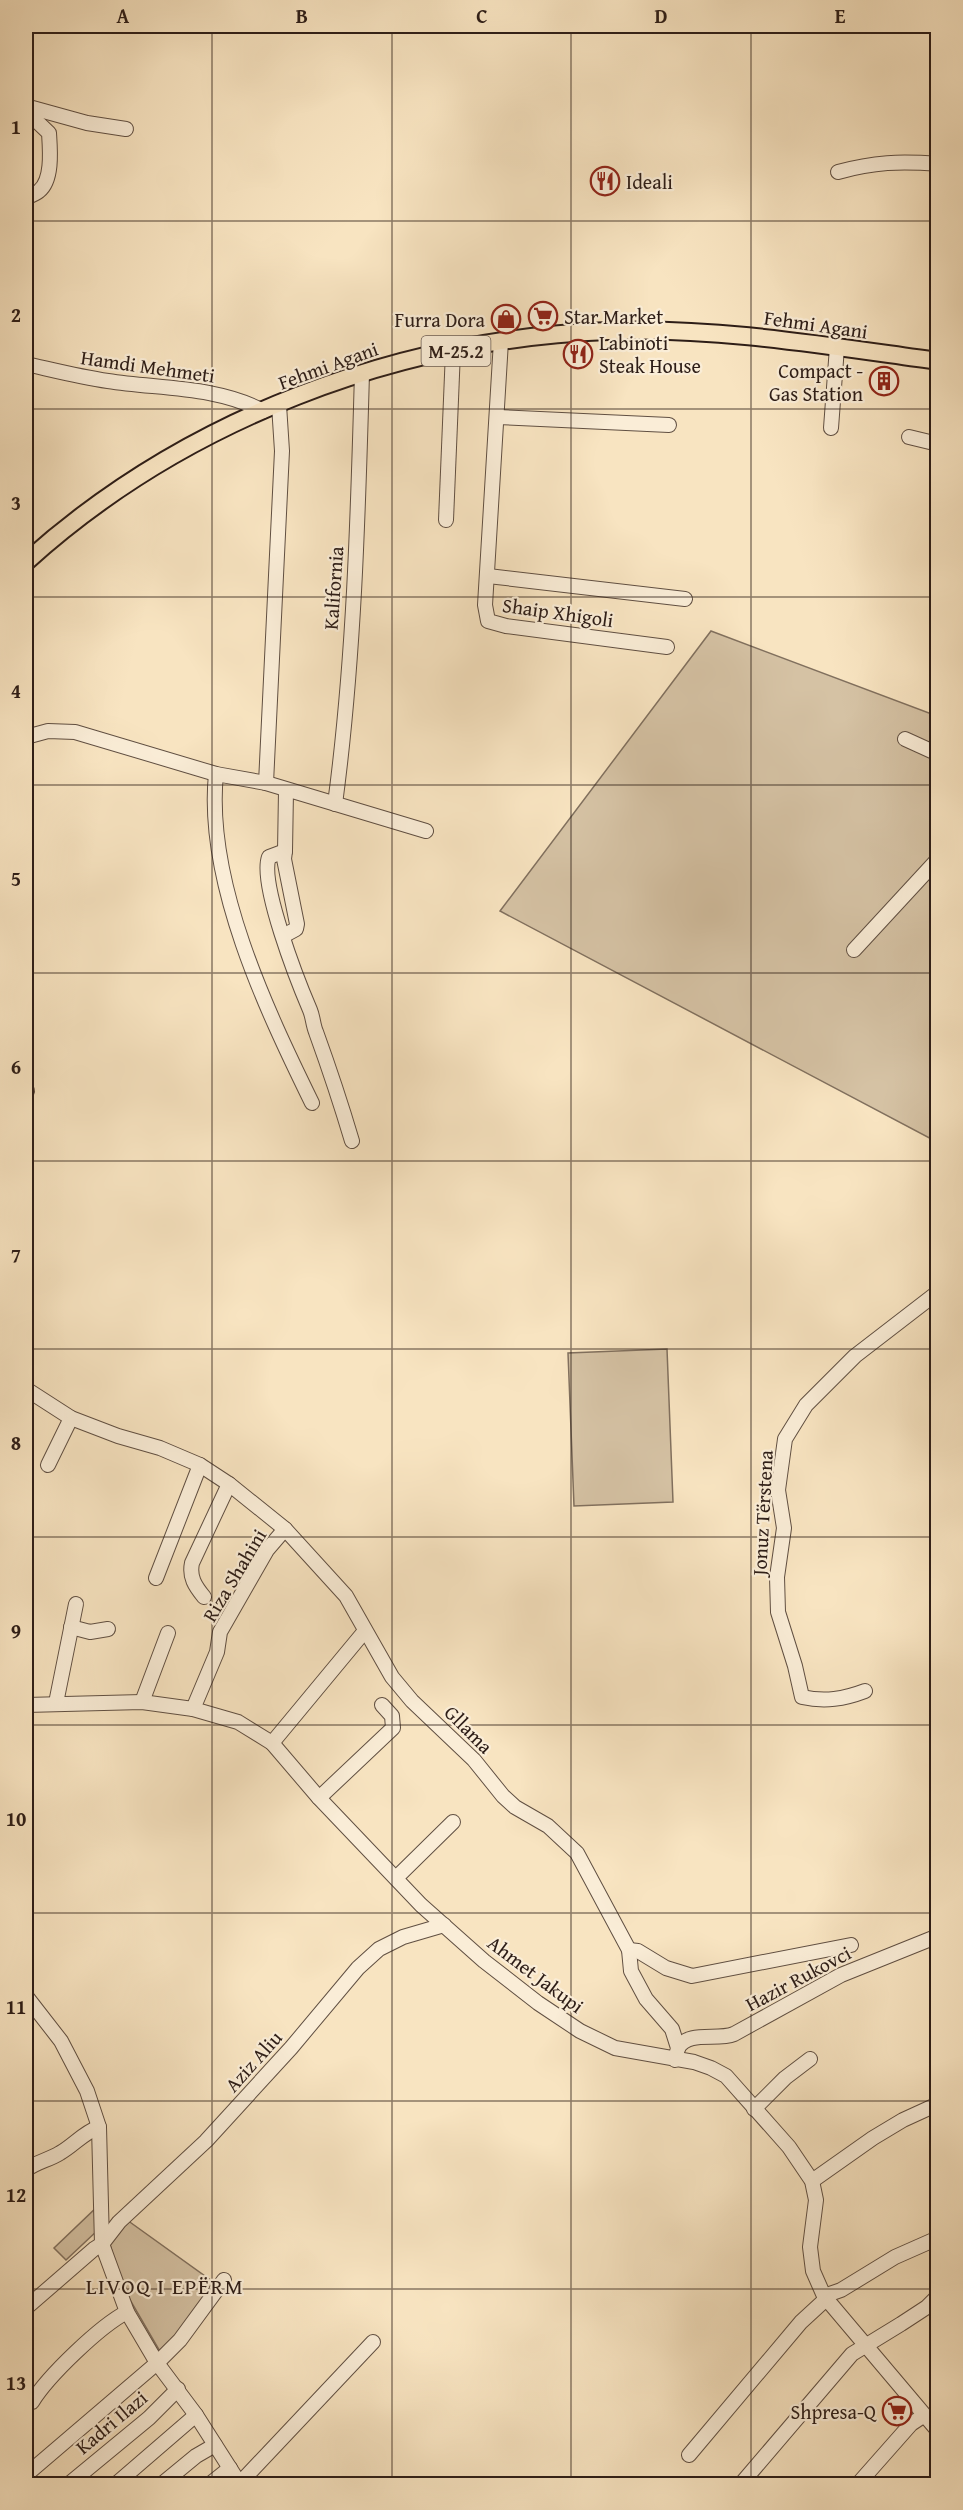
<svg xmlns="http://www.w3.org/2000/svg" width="963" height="2510" font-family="'Gentium Book Plus',serif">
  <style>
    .green { fill: #d5c2a4; stroke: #81705e; stroke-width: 1.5 }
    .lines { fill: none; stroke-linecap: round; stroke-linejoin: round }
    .minor-casing { stroke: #604f42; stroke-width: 16 }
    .major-casing { stroke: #2d1d17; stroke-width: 20 }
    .minor { stroke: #faedd7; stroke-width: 14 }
    .major { stroke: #f8e4c1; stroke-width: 16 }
    .grid { fill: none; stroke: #2d1d17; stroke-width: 1.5; stroke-opacity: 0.55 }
    .labels { text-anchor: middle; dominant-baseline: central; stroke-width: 4.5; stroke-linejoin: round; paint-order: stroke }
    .shield { fill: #faedd7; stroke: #6a5b51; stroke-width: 1.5 }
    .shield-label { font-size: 18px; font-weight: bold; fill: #2d1d17 }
    .poi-label { font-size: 20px; fill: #2d1d17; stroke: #faedd7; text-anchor: start }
    .street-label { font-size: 20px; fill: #2d1d17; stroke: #faedd7 }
    .quarter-label { font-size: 22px; letter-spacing: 1.5px; fill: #2d1d17; stroke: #faedd7 }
    .neatline { fill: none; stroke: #2d1d17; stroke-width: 2 }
    .grid-label { font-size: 20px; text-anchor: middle; font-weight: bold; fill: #2d1d17 }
  </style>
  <rect width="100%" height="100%" fill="#f8e4c1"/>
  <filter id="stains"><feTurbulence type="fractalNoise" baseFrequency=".00333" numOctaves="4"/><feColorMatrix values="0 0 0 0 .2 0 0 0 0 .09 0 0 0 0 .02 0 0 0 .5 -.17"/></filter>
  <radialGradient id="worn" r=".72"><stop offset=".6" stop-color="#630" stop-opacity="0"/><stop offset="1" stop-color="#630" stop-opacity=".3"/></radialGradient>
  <g class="green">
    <polygon points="711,631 937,716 937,1142 500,911"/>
    <polygon points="667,1349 673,1502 574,1506 568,1353"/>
    <polygon points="98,2206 99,2229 66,2260 54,2248"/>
    <polygon points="127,2220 216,2284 162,2355 122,2286 109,2241"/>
  </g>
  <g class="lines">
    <g class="minor-casing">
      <g id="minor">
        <path d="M26 111 49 133C50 149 53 180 39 191 35 194 30 196 26 198"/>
        <polyline points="26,111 29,107 87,123 126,129"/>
        <path d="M838 172C874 162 900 161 938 164"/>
        <polyline points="501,341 485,605 488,621 506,626 667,647"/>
        <path d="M26 364C53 370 80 377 108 381 159 389 216 386 263 411"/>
        <polyline points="497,417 669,425"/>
        <polyline points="831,428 837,347"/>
        <polyline points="909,437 938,444"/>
        <polyline points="446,520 453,351"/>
        <polyline points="488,576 685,599"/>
        <polyline points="26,737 48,731 75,732 216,774 266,783 426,831"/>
        <polyline points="905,739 938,754"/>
        <path d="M216 774C205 881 266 1009 312 1103"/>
        <polyline points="266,783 282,451 279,405"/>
        <path d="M286 791 285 851 269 857C259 883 298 982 310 1010 313 1017 313 1025 316 1032 329 1068 341 1104 352 1141"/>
        <path d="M335 804C354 662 358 517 362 373"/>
        <polyline points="283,936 296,929 297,924 284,859 285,851"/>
        <polyline points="854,950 938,859"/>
        <polyline points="26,1088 27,1091"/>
        <polyline points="26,1389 71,1418 118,1436 160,1448 200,1465 229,1484 285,1529 346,1596 392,1677 412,1701 474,1760 503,1796 515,1807 548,1826 577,1853 629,1950 631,1971 646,1999 672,2029 678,2048 675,2060"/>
        <polyline points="48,1465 71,1418"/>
        <polyline points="156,1578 200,1465"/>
        <path d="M204 1597C195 1586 189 1577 192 1563L229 1484"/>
        <polyline points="71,1627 90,1632 108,1629"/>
        <path d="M865 1691C844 1699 825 1702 802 1697L795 1666 778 1612 777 1577 784 1528 778 1490 785 1439 806 1405 855 1356 938 1292"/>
        <polyline points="142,1702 168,1633"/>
        <polyline points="56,1703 76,1604"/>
        <polyline points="26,1705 142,1702 193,1709 238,1722 272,1743 319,1798 421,1905 484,1961 538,2003 580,2031 615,2048 694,2062 711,2068 726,2076 789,2147 812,2181 816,2200 810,2247 813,2271 824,2296 938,2431"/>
        <polyline points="193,1709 217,1652 220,1632 267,1550 285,1529"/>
        <polyline points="272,1743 364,1632"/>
        <polyline points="319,1798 393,1728 392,1716 382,1705"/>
        <polyline points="396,1878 453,1822"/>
        <polyline points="629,1950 638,1951 666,1968 692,1976 851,1945"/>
        <polyline points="26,1996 61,2041 87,2091 99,2127 102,2244 127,2312 157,2363 196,2415 240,2484"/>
        <path d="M678 2048C689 2030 717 2041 734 2034L841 1975 938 1936"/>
        <polyline points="754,2109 785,2078 810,2059"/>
        <path d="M26 2170C36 2162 49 2160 60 2153 74 2145 83 2133 99 2127"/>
        <polyline points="812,2181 873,2138 903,2120 938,2104"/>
        <polyline points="824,2296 841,2290 895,2257 938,2238"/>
        <polyline points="26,2308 94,2249 102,2244 119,2222 206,2141 291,2048 358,1968 379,1949 403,1937 444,1925"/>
        <path d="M32 2402C48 2376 100 2326 127 2312"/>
        <polyline points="689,2455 801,2322 826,2299"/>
        <polyline points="26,2475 157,2363 180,2340 224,2280"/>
        <polyline points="69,2484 149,2418 178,2389"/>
        <polyline points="116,2484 196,2415"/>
        <polyline points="162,2484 196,2456 215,2445"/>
        <polyline points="210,2484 230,2468"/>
        <polyline points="239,2484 373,2342"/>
        <polyline points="741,2484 852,2354 901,2324 927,2307 938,2296"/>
        <polyline points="858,2484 911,2424 923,2416"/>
      </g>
    </g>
    <g class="major-casing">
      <path id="major" d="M26 562C183 420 396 339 608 331 718 327 828 346 938 361"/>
    </g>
    <use href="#minor" class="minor"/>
    <use href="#major" class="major"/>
  </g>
  <path class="grid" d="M212 26V2484M392 26V2484M571 26V2484M751 26V2484M26 221H938M26 409H938M26 597H938M26 785H938M26 973H938M26 1161H938M26 1349H938M26 1537H938M26 1725H938M26 1913H938M26 2101H938M26 2289H938"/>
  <defs>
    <g id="restaurant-ring" transform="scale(1.5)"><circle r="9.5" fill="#faedd7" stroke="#8f2418" stroke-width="1.5"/><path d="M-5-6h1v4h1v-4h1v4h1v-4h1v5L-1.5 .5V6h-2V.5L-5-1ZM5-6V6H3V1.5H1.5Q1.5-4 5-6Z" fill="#8f2418"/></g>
    <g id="supermarket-ring" transform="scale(1.5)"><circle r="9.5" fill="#faedd7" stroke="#8f2418" stroke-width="1.5"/><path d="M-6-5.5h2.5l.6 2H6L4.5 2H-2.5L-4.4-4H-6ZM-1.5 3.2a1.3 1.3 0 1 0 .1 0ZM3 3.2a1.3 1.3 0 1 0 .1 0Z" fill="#8f2418"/></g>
    <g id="shop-ring" transform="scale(1.5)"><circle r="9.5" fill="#faedd7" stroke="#8f2418" stroke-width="1.5"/><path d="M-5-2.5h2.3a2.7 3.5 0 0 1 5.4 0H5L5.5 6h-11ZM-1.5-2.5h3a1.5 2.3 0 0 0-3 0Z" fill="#8f2418"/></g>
    <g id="building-ring" transform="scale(1.5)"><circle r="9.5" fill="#faedd7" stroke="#8f2418" stroke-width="1.5"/><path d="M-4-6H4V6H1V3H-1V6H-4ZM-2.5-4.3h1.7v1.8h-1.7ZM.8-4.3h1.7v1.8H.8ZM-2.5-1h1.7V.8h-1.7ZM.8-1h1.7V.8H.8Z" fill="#8f2418"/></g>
  </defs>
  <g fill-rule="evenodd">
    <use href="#restaurant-ring" x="605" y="181"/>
    <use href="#supermarket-ring" x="543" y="316"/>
    <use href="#shop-ring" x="506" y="319"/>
    <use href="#restaurant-ring" x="578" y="354"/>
    <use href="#building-ring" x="884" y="381"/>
    <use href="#supermarket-ring" x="897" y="2411"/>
  </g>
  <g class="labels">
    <rect class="shield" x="421.5" y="336" width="69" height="30" rx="4.5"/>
    <g class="shield-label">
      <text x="456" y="351">M-25.2</text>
    </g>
    <g class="poi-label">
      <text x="626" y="181">Ideali</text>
      <text x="564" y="316">Star Market</text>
      <text x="485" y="319" text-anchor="end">Furra Dora</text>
      <text x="599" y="342">Labinoti<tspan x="599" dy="23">Steak House</tspan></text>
      <text x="863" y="370" text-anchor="end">Compact -<tspan x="863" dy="23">Gas Station</tspan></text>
      <text x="876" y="2411" text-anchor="end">Shpresa-Q</text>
    </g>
    <g class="street-label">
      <text transform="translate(816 324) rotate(8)">Fehmi Agani</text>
      <text transform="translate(328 365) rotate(-20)">Fehmi Agani</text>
      <text transform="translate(148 366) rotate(8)">Hamdi Mehmeti</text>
      <text transform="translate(333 588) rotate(-86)">Kalifornia</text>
      <text transform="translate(558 612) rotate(8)">Shaip Xhigoli</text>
      <text transform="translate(762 1513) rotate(-87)">Jonuz Tërstena</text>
      <text transform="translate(234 1575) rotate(-59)">Riza Shahini</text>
      <text transform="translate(469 1729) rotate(45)">Gllama</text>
      <text transform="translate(536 1974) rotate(37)">Ahmet Jakupi</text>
      <text transform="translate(798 1978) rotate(-28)">Hazir Rukovci</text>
      <text transform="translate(253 2061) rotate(-48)">Aziz Aliu</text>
      <text transform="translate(111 2422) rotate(-40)">Kadri Ilazi</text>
    </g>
    <g class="quarter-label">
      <text x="165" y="2286">LIVOQ I EPËRM</text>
    </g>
  </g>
  <rect width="963" height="2510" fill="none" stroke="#f8e4c1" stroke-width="66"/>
  <rect x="33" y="33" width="897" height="2444" class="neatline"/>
  <g class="grid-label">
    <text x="123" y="23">A</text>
    <text x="302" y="23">B</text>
    <text x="482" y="23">C</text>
    <text x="661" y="23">D</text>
    <text x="840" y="23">E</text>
    <text x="16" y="134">1</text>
    <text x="16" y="322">2</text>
    <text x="16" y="510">3</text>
    <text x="16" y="698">4</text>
    <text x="16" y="886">5</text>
    <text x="16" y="1074">6</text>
    <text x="16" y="1262">7</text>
    <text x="16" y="1450">8</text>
    <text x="16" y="1638">9</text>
    <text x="16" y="1826">10</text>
    <text x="16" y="2014">11</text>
    <text x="16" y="2202">12</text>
    <text x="16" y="2390">13</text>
  </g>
  <rect width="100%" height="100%" filter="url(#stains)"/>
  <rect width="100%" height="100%" fill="url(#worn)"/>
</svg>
